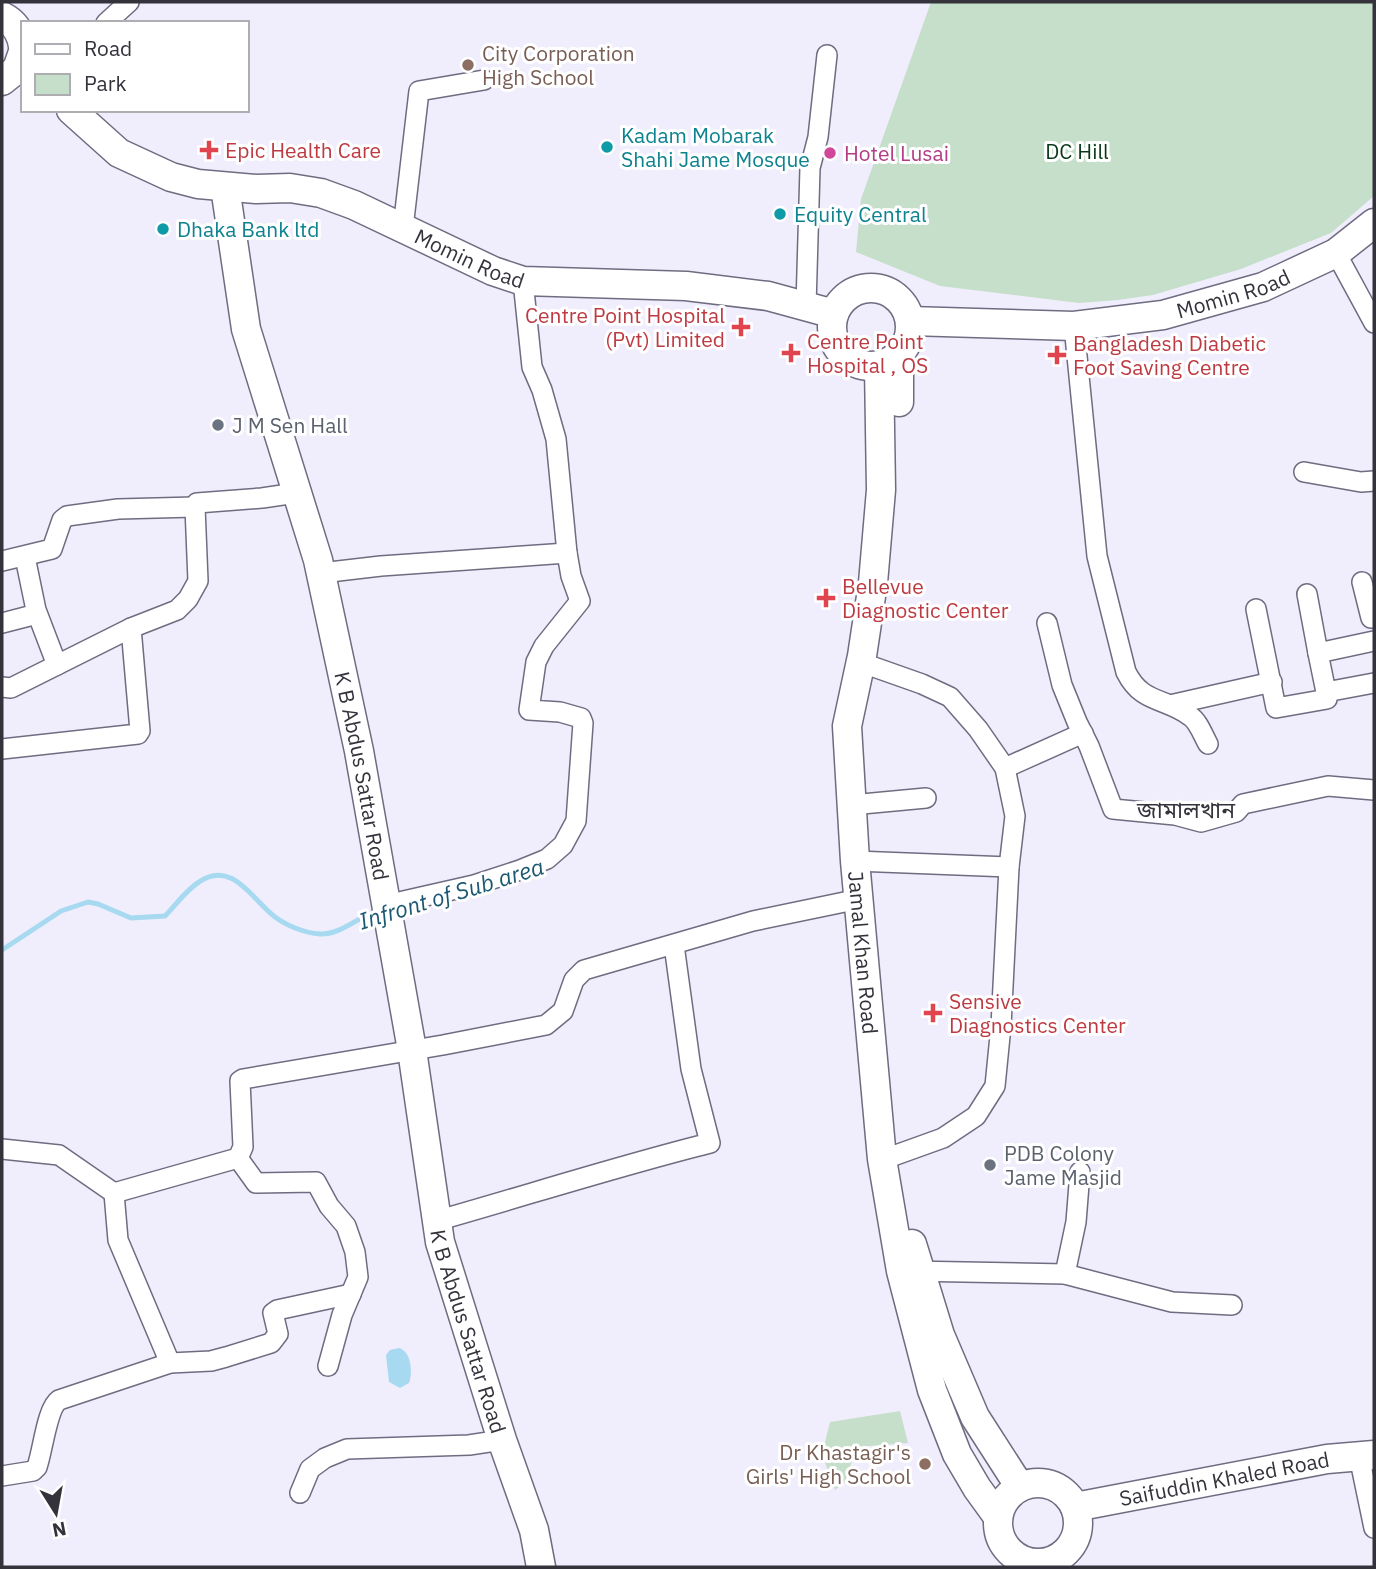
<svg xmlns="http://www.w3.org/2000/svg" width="1376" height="1569" font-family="'IBM Plex Sans','Noto Sans Bengali',sans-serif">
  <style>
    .green { fill: #c6dfca }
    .water { fill: #a7d9f1 }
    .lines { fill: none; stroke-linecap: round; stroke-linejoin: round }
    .stream { stroke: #a7d9f1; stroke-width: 5 }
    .street-casing { stroke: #6e6c80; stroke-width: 22 }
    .secondary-casing { stroke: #6e6c80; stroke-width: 31 }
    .street { stroke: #fff; stroke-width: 19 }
    .secondary { stroke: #fff; stroke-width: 28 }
    .education-dot { fill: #8d6e63; stroke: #fff; stroke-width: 2.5 }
    .culture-dot { fill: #0f9aa8; stroke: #fff; stroke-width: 2.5 }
    .health-dot { fill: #e0444e; stroke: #fff; stroke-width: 2.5 }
    .hotel-dot { fill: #d1479c; stroke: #fff; stroke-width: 2.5 }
    .worship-dot { fill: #6b7280; stroke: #fff; stroke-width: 2.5 }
    .labels { text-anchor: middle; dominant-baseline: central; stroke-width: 6; stroke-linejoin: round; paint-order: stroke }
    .education-label { font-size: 21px; fill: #785e54; stroke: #fff; text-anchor: start }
    .culture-label { font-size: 21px; fill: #0d838f; stroke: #fff; text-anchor: start }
    .health-label { font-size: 21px; fill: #be3a42; stroke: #fff; text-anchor: start }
    .park-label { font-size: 21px; fill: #093819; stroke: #fff }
    .hotel-label { font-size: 21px; fill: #b23c85; stroke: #fff; text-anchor: start }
    .street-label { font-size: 21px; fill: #34333c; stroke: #fff }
    .worship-label { font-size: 21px; fill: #5b616d; stroke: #fff; text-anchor: start }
    .neighbourhood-label { font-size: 23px; fill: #34333c; stroke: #fff }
    .water-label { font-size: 23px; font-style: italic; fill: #1a5871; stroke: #fff }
  </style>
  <rect width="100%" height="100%" fill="#f0eefc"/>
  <g class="green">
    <polygon points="931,2 1374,2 1374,196 1331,233 1241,269 1153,295 1118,300 1079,303 940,286 856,252 861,199"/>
    <polygon points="900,1411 908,1443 857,1447 845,1482 835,1490 822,1454 830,1422"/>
  </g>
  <path class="water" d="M399 1348C411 1351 413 1372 409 1383L400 1388 389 1382 386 1355 390 1350Z"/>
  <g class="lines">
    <path class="stream" d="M2 950 61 911 88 902 98 904 131 918 165 916C176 905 186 890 199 882 233 859 253 901 275 917 287 926 305 933 320 934 341 935 360 915 380 910"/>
    <g class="street-casing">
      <g id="street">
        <polyline points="106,23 129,2"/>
        <polyline points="403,228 419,91 484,80"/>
        <polyline points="1336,253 1374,323"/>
        <polyline points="806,306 810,168 818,137 827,55"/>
        <path d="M1074 326 1097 556 1126 672C1142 704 1164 697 1190 716 1198 721 1203 735 1208 744"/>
        <polyline points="1304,472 1361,482 1374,481"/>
        <polyline points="25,557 36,610 57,665"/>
        <polyline points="2,561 52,549 62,520 67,516 118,509 195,507"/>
        <polyline points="321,573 381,566 567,553"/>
        <polyline points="1362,582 1371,618 1374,618"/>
        <polyline points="1307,594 1318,653"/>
        <polyline points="1256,609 1276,708 1327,699 1326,692"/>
        <polyline points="2,623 37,614"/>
        <polyline points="1047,623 1062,685 1077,722 1089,746 1113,809 1175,815 1201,822 1236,812 1243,804 1328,786 1374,790"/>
        <polyline points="1374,641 1318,653 1326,692 1374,683"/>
        <polyline points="871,666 922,684 950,697 978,729 1005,768 1015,816 1009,867 1001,1026 995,1086 976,1116 943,1138 893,1156"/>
        <polyline points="2,687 11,688 131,628 177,610 188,599 198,581 195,507 197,503 262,498 296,493"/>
        <polyline points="1170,705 1272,682"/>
        <polyline points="2,749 138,734 140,731 131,628"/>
        <polyline points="1005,768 1083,733"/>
        <polyline points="862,804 926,798"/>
        <polyline points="855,861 1009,867"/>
        <polyline points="386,905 474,885 520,870 547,859 563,845 576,821 583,723 581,718 560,712 529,710 536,662 544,646 580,601 571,576 567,553 556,439 542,390 532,367 523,281"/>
        <polyline points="2,1149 59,1155 114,1193 238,1158 243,1147 240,1081 243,1079 443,1045 546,1025 563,1011 574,980 584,970 753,921 859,899"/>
        <polyline points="238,1158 256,1183 316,1182 329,1206 346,1226 355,1252 358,1277 342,1315 328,1366"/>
        <polyline points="114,1193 118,1240 170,1363"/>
        <path d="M436 1221C528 1195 618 1166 710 1143L691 1069 674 945"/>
        <polyline points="909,1271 1065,1274 1172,1302 1232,1305"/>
        <polyline points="1065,1274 1076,1222 1080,1172"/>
        <polyline points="1359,1456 1374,1528"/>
        <path d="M2 1476 33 1471 37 1467C43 1450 47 1408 59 1400L170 1363 211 1361 226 1357 271 1343 278 1334 273 1313 277 1310 351 1294"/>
        <polyline points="300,1493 310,1469 325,1458 347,1449 469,1445 502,1440"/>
      </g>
    </g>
    <g class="secondary-casing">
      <g id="secondary">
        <path d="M2 16C14 22 21 32 23 46"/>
        <polyline points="2,81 17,69 23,52"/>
        <path id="s1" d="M71 110 119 153 171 177 198 184 256 189 290 188 321 193 354 205 493 271 523 281 686 286 768 296 834 314"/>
        <path id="s2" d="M225 187 246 329 318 560 359 751 412 1050 440 1242 502 1440 534 1530 541 1567"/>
        <circle cx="871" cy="327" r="39"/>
        <path id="s3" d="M910 321 1074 326 1163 315 1263 287 1336 253 1374 223"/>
        <path id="s4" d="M879 366 881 490 873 583 862 656 847 726 855 861 882 1159 901 1271 932 1390 957 1454 977 1488 998 1517"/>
        <polyline points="899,402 899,356"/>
        <polyline points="912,1244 940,1335 975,1417 1020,1487"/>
        <circle cx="1038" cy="1523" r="40"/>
        <path id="s5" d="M1075 1507 1327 1459 1374 1455"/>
      </g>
    </g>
    <use href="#street" class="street"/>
    <use href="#secondary" class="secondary"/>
  </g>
  <g class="education-dot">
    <circle cx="468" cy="65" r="7"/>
    <circle cx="925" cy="1464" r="7"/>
  </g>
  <g class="culture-dot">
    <circle cx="607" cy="147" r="7"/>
    <circle cx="780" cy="214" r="7"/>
    <circle cx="163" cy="229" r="7"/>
  </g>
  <g class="health-dot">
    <path d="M205.5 139.5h7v7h7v7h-7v7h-7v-7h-7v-7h7z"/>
    <path d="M737.5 316.5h7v7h7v7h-7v7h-7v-7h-7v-7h7z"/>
    <path d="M787.5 342.5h7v7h7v7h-7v7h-7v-7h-7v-7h7z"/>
    <path d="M1053.5 344.5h7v7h7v7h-7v7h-7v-7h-7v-7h7z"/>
    <path d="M822.5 587.5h7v7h7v7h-7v7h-7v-7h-7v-7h7z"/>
    <path d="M929.5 1002.5h7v7h7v7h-7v7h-7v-7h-7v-7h7z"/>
  </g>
  <circle class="hotel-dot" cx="830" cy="153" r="7"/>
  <g class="worship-dot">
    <circle cx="218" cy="425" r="7"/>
    <circle cx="990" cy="1165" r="7"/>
  </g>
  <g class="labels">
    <g class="education-label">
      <text x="482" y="53">City Corporation<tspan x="482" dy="24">High School</tspan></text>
      <text x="911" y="1452" text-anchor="end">Dr Khastagir's<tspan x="911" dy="24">Girls' High School</tspan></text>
    </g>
    <g class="culture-label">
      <text x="621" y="135">Kadam Mobarak<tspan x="621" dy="24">Shahi Jame Mosque</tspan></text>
      <text x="794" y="214">Equity Central</text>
      <text x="177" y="229">Dhaka Bank ltd</text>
    </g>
    <g class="health-label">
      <text x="225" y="150">Epic Health Care</text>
      <text x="725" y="315" text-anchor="end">Centre Point Hospital<tspan x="725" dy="24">(Pvt) Limited</tspan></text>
      <text x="807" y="341">Centre Point<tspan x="807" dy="24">Hospital , OS</tspan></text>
      <text x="1073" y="343">Bangladesh Diabetic<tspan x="1073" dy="24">Foot Saving Centre</tspan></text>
      <text x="842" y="586">Bellevue<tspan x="842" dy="24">Diagnostic Center</tspan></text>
      <text x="949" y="1001">Sensive<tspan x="949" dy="24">Diagnostics Center</tspan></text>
    </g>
    <g class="park-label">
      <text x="1077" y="151">DC Hill</text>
    </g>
    <g class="hotel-label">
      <text x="844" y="153">Hotel Lusai</text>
    </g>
    <g class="street-label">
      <text stroke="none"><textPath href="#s1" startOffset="436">Momin Road</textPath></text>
      <text stroke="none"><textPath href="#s3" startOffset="327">Momin Road</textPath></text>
      <text stroke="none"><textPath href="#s2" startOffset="606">K B Abdus Sattar Road</textPath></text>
      <text stroke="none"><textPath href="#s4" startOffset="590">Jamal Khan Road</textPath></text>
      <text stroke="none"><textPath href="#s2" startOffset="1172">K B Abdus Sattar Road</textPath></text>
      <text stroke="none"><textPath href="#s5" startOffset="152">Saifuddin Khaled Road</textPath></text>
    </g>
    <g class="worship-label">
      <text x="232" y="425">J M Sen Hall</text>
      <text x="1004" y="1153">PDB Colony<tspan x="1004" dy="24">Jame Masjid</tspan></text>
    </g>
    <g class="neighbourhood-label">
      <text x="1186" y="809">জামালখান</text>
    </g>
    <g class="water-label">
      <text transform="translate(451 893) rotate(-17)">Infront of Sub area</text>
    </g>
  </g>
  <rect width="1376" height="1569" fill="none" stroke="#34333c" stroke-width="7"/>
  <rect x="21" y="21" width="228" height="91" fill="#ffffff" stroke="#aeadb1" stroke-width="2"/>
  <rect x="35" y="44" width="35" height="10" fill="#ffffff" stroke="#aeadb1" stroke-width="2"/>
  <text x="84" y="56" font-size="21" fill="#34333c">Road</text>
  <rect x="35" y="74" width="35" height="21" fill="#c6dfca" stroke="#aeadb1" stroke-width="2"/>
  <text x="84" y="91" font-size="21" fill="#34333c">Park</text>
  <g transform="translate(56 1513) rotate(169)" stroke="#ffffff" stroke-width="5" paint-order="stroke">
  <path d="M0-5L12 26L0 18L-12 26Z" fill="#34333c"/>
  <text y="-10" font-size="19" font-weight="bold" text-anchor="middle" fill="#34333c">N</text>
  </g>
</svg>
